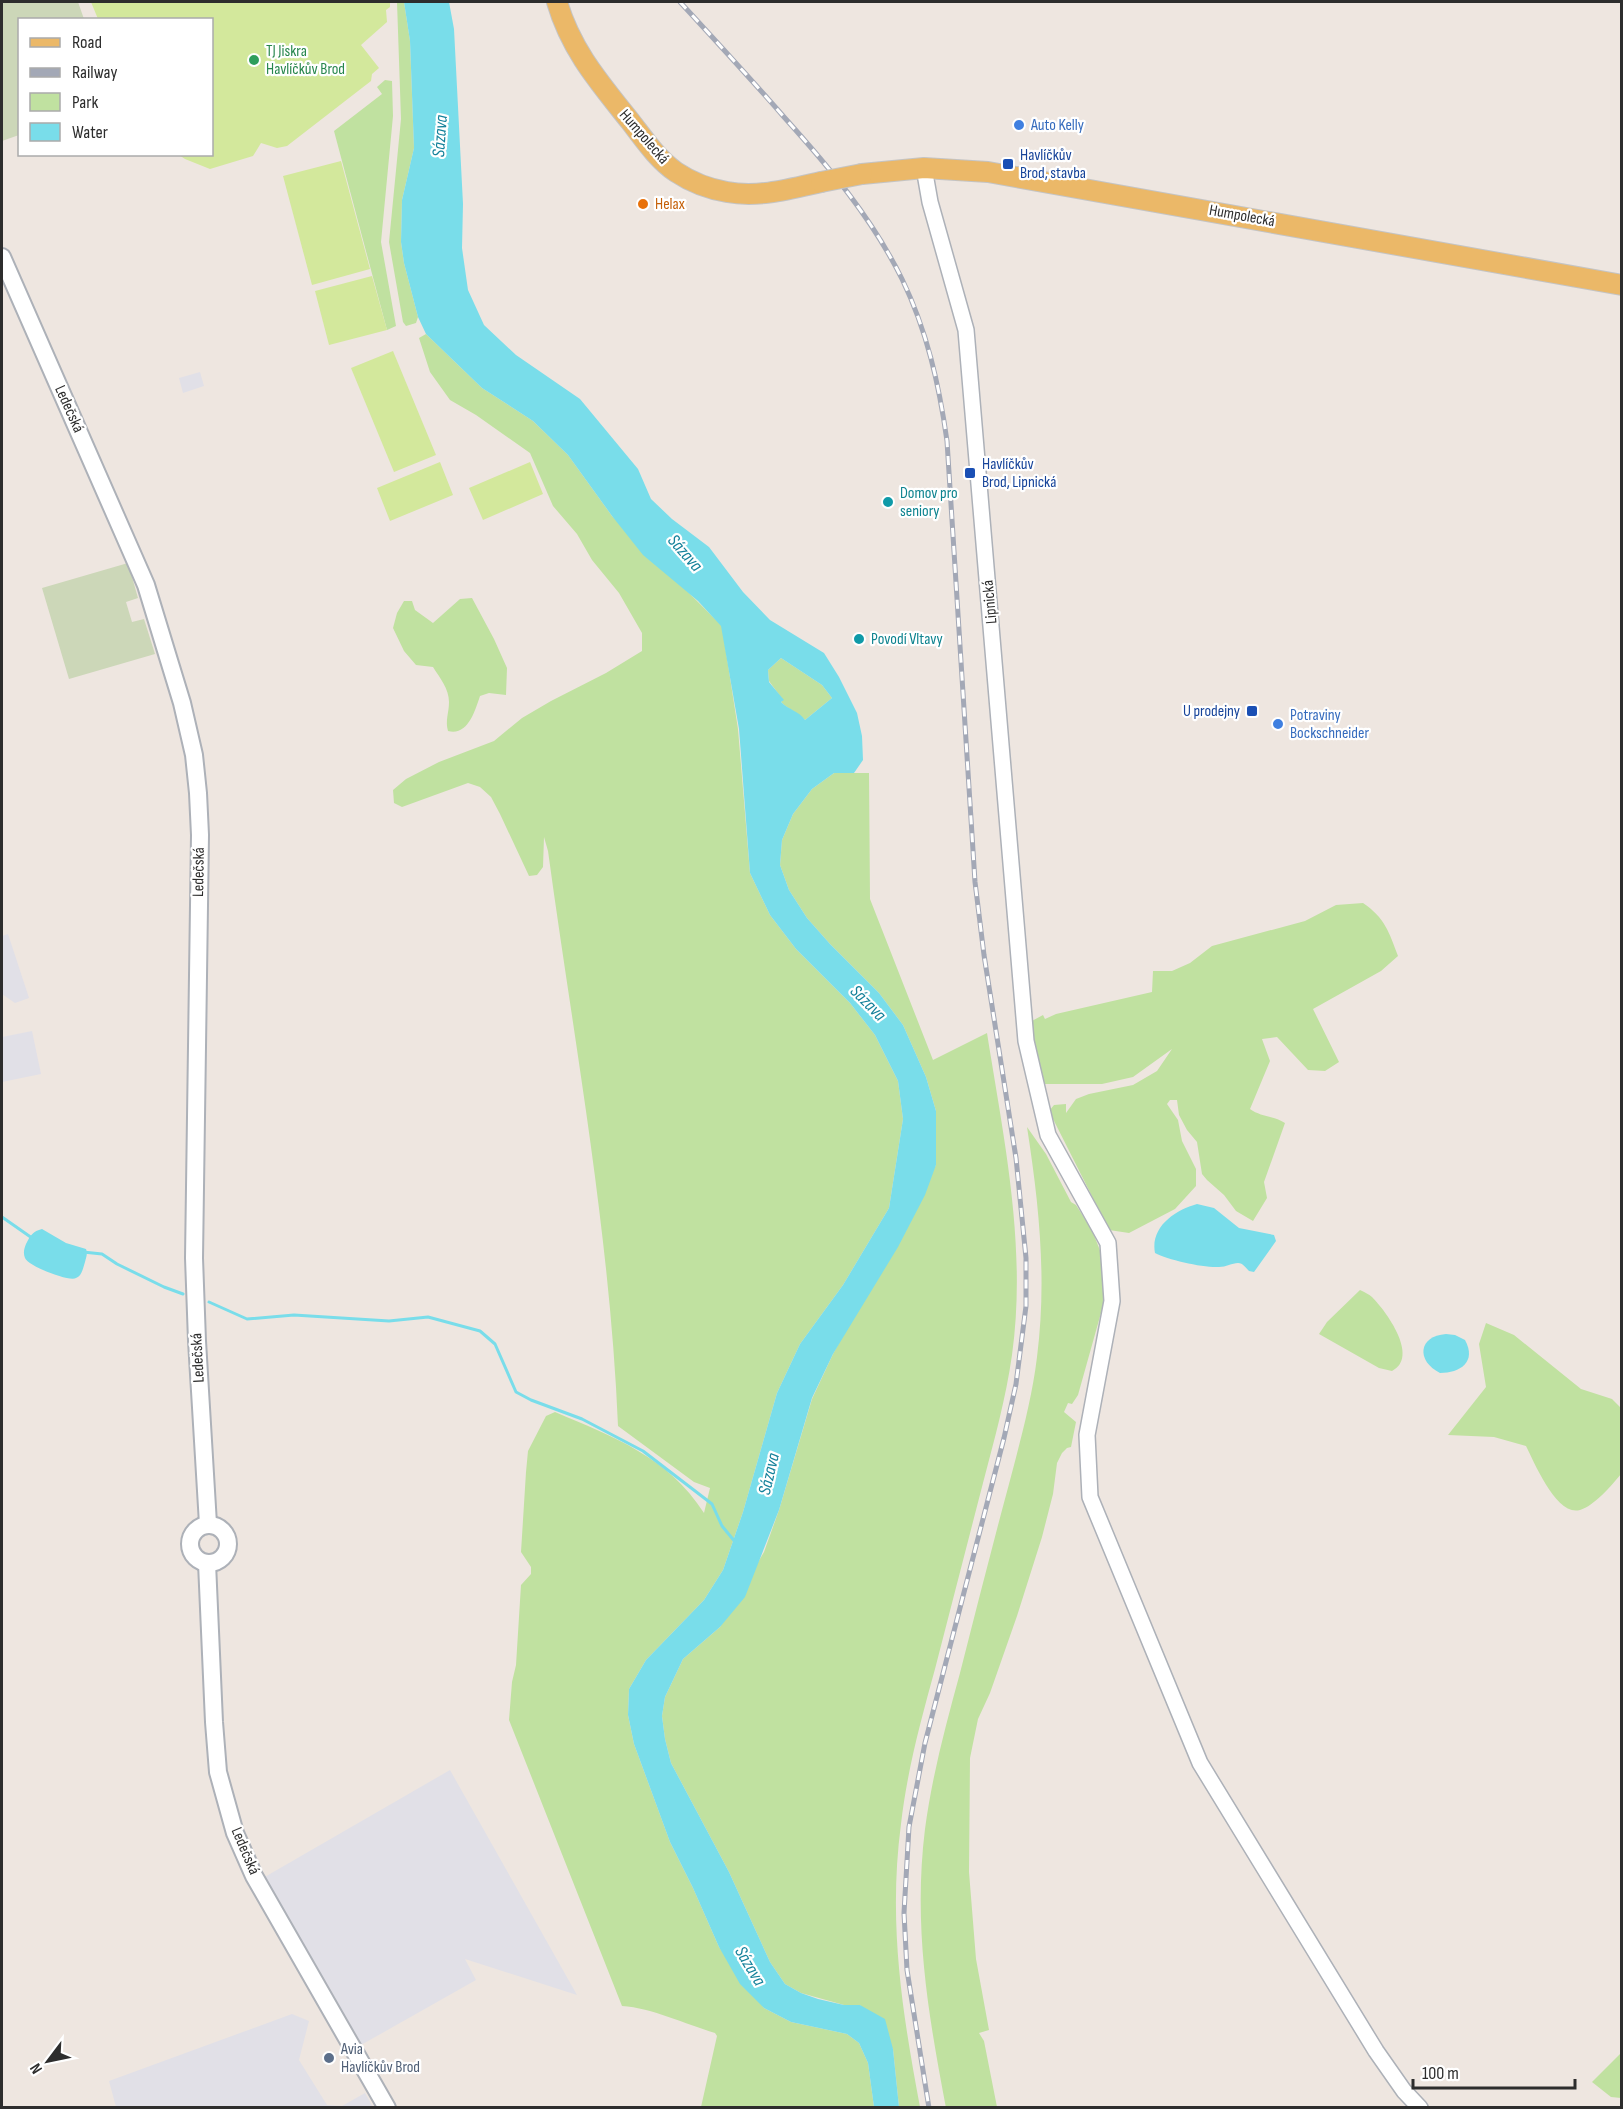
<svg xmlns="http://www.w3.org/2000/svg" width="1623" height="2109" font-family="'Sofia Sans Condensed',sans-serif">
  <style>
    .industrial { fill: #e1e0e7 }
    .green { fill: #c0e1a0 }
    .cemetery { fill: #ccd7b8 }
    .pitch { fill: #d3e89c }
    .water { fill: #79ddea; fill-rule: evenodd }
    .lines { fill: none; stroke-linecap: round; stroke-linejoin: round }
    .stream { stroke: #79ddea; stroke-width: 3 }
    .tertiary-casing { stroke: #adb1b8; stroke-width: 18 }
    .secondary-casing { stroke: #adb1b8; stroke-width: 20 }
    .primary-casing { stroke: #c4c4c4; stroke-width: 22 }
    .tertiary { stroke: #fff; stroke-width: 15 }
    .secondary { stroke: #fff; stroke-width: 16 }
    .primary { stroke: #ebb868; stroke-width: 20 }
    .rail-casing { stroke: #a3a8b6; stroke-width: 5 }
    .rail { stroke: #fff; stroke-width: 3; stroke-dasharray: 9; stroke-linecap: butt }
    .primary-bridge-casing { stroke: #c4c4c4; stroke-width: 22; stroke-linecap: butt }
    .primary-bridge { stroke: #ebb868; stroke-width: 20 }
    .leisure-dot { fill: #2e9e5b; stroke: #fff; stroke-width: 2 }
    .shop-dot { fill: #3f7fe0; stroke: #fff; stroke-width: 2 }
    .transit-dot { fill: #1a4fb4; stroke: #fff; stroke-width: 2 }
    .food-dot { fill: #e8710a; stroke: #fff; stroke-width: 2 }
    .culture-dot { fill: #0f9aa8; stroke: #fff; stroke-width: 2 }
    .service-dot { fill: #5c6f8a; stroke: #fff; stroke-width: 2 }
    .labels { text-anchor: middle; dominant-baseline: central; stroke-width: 4.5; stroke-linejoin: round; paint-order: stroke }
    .leisure-label { font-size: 16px; fill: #27864d; stroke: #fff; text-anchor: start }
    .shop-label { font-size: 16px; fill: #366cbe; stroke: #fff; text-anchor: start }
    .street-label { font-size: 16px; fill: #2d2d2d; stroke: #fff }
    .transit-label { font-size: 16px; fill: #164399; stroke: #fff; text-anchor: start }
    .food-label { font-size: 16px; fill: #c56008; stroke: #fff; text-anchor: start }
    .culture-label { font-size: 16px; fill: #0d838f; stroke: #fff; text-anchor: start }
    .service-label { font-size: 16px; fill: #4e5e75; stroke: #fff; text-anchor: start }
    .water-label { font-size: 18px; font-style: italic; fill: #14819a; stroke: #fff }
  </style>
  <rect width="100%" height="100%" fill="#eee6e0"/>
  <g class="industrial">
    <polygon points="200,372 204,386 183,393 179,378"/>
    <polygon points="8,934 29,998 15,1003 2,994 2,936"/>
    <polygon points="32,1031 41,1074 2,1082 2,1037"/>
    <polygon points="450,1770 577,1995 465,1959 476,1980 361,2045 263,1878"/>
    <polygon points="292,2014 309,2021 299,2060 327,2105 342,2106 365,2093 373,2107 116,2107 109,2081"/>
  </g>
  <g class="green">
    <polygon points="397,2 404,2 410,41 414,148 402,200 401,242 404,263 418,317 416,323 406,326 403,322 389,242 401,119"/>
    <polygon points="385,80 392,81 393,116 381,242 396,326 387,330 334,131 382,94 377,87"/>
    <path d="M426 334 482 388 533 421 568 455 612 516 722 626 738 729 750 873 770 915 796 949 850 1003 875 1035 898 1081 903 1119 889 1208 843 1285 800 1344 777 1393 743 1512 723 1570 704 1600 646 1660 629 1689 628 1715 634 1744 670 1842 693 1888 719 1947 764 2008 791 2022 847 2034 859 2043 868 2063 874 2107H701L717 2036 715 2033C685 2024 652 2008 622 2006L509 1720 512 1682 516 1665 521 1585 531 1574V1567L521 1552 526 1472 528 1451 546 1416 555 1412C614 1437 668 1457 704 1513L710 1488 694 1482 618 1426C610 1233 574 1042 548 851L544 837 543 867 537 875 529 876 500 814 491 797 480 787 468 783 402 807 394 803 393 790 406 779 439 762 494 741 522 718 551 701 606 673 642 651V633L619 593 592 560 577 534 553 506 530 453 476 415 450 400 430 372 419 338Z"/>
    <path d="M472 598 494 639 507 668 506 695 489 693 480 696C475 711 468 736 448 731 445 720 449 713 449 702 449 689 440 678 433 667L416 665 404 651 393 628 397 613 404 601H412L415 610 433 623 460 599Z"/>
    <path d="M781 658 822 685 832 698 805 720C796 711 789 710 781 702L783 700 769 681 768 670Z"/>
    <path d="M834 773H869L870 899 933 1060 987 1033C1004 1140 1027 1247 1012 1355 1006 1398 994 1441 983 1483 967 1545 951 1607 935 1669 921 1720 907 1771 901 1824 888 1923 902 2011 920 2107H899L893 2049 860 2005H844L801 1993 785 1984 770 1962 729 1872 671 1763 665 1739 662 1716 665 1697 683 1659 720 1627 764 1552 779 1510 812 1399 833 1354 936 1165V1111L926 1077 903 1025 879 993 830 944 807 918 789 890 780 865 782 840 793 814 812 789Z"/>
    <path d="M1363 903C1385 918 1389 932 1398 956L1381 971 1313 1009 1339 1062 1325 1071 1308 1070 1277 1037 1262 1039 1270 1061 1250 1109C1261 1117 1274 1116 1285 1123L1264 1182 1267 1198 1253 1221 1236 1211 1224 1195 1207 1180 1202 1174 1197 1142 1187 1130 1179 1115 1177 1100H1170L1167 1104 1178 1120 1182 1141 1196 1169V1186L1175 1209 1129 1233 1109 1230 1049 1111 1054 1105 1066 1104V1113L1076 1099 1089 1094 1133 1085 1157 1071 1172 1049 1133 1077 1102 1084H1042L1030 1022 1043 1015 1045 1019 1056 1014 1152 992 1153 971H1172L1190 963 1212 946 1305 921 1336 905Z"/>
    <path d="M1027 1127 1046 1154 1071 1202 1076 1205 1092 1230 1101 1253 1106 1295 1078 1395 1072 1404 1068 1403 1064 1412 1076 1422 1071 1447 1067 1448 1062 1453 1057 1463 1053 1494 1042 1537 1017 1616 990 1693 978 1719 970 1758 969 1872 976 1959 989 2030 979 2033 984 2041 997 2107 946 2108C928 2013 913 1926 925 1829 932 1776 946 1724 960 1673 976 1610 992 1547 1009 1484 1020 1442 1032 1399 1037 1357 1047 1279 1039 1204 1027 1127Z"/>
    <path d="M1360 1290C1364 1292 1369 1294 1372 1297 1386 1311 1420 1357 1392 1371L1379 1368 1319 1334 1327 1322Z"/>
    <path d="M1486 1323 1514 1335 1581 1389 1612 1399 1621 1408V1474C1612 1485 1594 1506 1580 1510 1557 1517 1534 1462 1526 1446L1494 1437 1448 1435 1486 1387 1479 1344Z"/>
    <polygon points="1621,2053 1621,2098 1611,2097 1592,2082"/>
  </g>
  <g class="cemetery">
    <polygon points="2,2 78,2 84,19 20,20 19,135 2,141"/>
    <polygon points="128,563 138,598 126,602 132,622 144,619 155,654 69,679 42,588"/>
  </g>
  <g class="pitch">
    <polygon points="91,2 390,2 390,7 386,10 387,22 361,45 379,68 372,74 371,81 287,146 277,148 261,143 253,156 210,169 185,159 179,155 212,154 212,20 98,19"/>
    <polygon points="341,161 370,269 312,285 283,176"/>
    <polygon points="372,276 387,330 329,345 315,291"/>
    <polygon points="393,351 436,455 394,472 351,368"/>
    <polygon points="440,462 453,495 390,521 377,488"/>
    <polygon points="530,462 543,494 483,520 469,488"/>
  </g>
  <g class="water">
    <path d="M404 2H449L454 29 463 204 462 248 468 290 484 325 516 355 580 399 638 469 651 499 672 519 709 547 743 592 770 620 824 653 839 677 857 713 862 736 863 760 854 773H834L812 789 793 814 782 840 780 865 789 890 807 918 830 944 879 993 903 1025 926 1077 936 1111V1165L925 1195 898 1247 833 1354 812 1398 779 1510 745 1597 720 1627 683 1659 665 1697 662 1716 665 1739 671 1763 729 1872 770 1962 785 1984 801 1993 818 1999 844 2005H860L885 2019 893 2049 899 2107H874L868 2063 859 2043 847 2034 791 2022 764 2008 740 1984 719 1947 693 1888 670 1842 634 1744 628 1715 629 1689 646 1660 704 1600 723 1570 743 1512 777 1393 800 1344 843 1285 889 1208 903 1119 898 1081 875 1035 850 1003 796 949 770 915 750 873 739 729 721 626 698 601 643 555 612 516 568 455 533 421 482 388 426 334 418 317 404 263 401 242 402 200 414 148 410 41ZM781 658 822 685 832 698 805 720C799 711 789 710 781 702L784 700 769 682 768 670Z"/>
    <path d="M1197 1204 1214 1208 1239 1228 1274 1235 1276 1241 1254 1272 1249 1271C1246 1268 1243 1263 1238 1263 1232 1263 1226 1267 1219 1267 1204 1268 1168 1260 1155 1253 1150 1227 1175 1210 1197 1204Z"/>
    <path d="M42 1229 66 1243 86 1249C88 1254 86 1257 85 1262 83 1268 82 1276 76 1278 69 1282 28 1266 25 1258 23 1253 24 1249 26 1244 30 1236 33 1231 42 1229Z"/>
    <path d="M1446 1334 1455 1335 1465 1340C1477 1362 1460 1373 1440 1373 1416 1361 1418 1336 1446 1334Z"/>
  </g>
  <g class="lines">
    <g class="stream">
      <polyline points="2,1217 32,1238"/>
      <polyline points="83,1252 102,1254 117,1264 164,1287 183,1294"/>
      <polyline points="209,1302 247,1319 294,1315 389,1321 428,1317 480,1331 495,1344 516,1392 531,1400 582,1419 643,1451 712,1504 722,1526 736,1543"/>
    </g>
    <g class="tertiary-casing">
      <polyline id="tertiary" points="924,168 930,202 966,330 1026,1041 1048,1135 1108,1243 1112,1301 1087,1435 1090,1497 1200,1763 1376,2051 1404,2091 1420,2108"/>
    </g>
    <g class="secondary-casing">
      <g id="secondary">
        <polyline points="2,257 146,585 182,703 194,755 198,793 200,835 194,1258 197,1341 208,1524"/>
        <circle cx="209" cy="1544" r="19"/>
        <polyline points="207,1563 214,1722 218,1772 235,1833 254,1876 387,2108"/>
      </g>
    </g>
    <g class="primary-casing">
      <g id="primary">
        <path d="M557 2C571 50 599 82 630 121 644 139 657 159 676 172 691 182 709 189 727 192 758 198 790 189 821 182"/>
        <polyline points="862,174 924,168 988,172 1622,285"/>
      </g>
    </g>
    <use href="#tertiary" class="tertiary"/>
    <use href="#secondary" class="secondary"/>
    <use href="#primary" class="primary"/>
    <g class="rail-casing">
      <path id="rail" d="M680 2C715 40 750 78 784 117 829 167 872 218 902 279 927 331 939 384 947 441L975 882 984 955 1016 1158 1026 1258V1306L1016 1384 1004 1438 925 1743 909 1827 904 1913 907 1970 929 2108"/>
    </g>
    <use href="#rail" class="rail"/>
    <g class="primary-bridge-casing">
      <polyline id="primary-bridge" points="821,182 862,174"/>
    </g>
    <use href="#primary-bridge" class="primary-bridge"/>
  </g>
  <circle class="leisure-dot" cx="254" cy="60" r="6"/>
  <g class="shop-dot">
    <circle cx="1019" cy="125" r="6"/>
    <circle cx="1278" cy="724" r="6"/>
  </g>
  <g class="transit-dot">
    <rect x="1002" y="158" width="12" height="12" rx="3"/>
    <rect x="964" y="467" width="12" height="12" rx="3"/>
    <rect x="1246" y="705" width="12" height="12" rx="3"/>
  </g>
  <circle class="food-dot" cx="643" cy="204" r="6"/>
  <g class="culture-dot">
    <circle cx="888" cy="502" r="6"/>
    <circle cx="859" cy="639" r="6"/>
  </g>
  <circle class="service-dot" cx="329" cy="2058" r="6"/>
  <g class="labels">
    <g class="leisure-label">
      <text x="266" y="51">TJ Jiskra<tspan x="266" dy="18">Havlíčkův Brod</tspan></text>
    </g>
    <g class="shop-label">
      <text x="1031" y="125">Auto Kelly</text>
      <text x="1290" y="715">Potraviny<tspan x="1290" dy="18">Bockschneider</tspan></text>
    </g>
    <g class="street-label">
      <text transform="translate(644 137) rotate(49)">Humpolecká</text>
      <text transform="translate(1242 216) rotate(10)">Humpolecká</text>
      <text transform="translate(69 409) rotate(66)">Ledečská</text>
      <text transform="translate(990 602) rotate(-95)">Lipnická</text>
      <text transform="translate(199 872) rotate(-89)">Ledečská</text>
      <text transform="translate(198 1358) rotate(-93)">Ledečská</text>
      <text transform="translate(245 1851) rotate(67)">Ledečská</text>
    </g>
    <g class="transit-label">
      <text x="1020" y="155">Havlíčkův<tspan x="1020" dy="18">Brod, stavba</tspan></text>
      <text x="982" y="464">Havlíčkův<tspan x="982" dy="18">Brod, Lipnická</tspan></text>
      <text x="1240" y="711" text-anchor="end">U prodejny</text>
    </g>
    <g class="food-label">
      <text x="655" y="204">Helax</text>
    </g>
    <g class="culture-label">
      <text x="900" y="493">Domov pro<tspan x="900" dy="18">seniory</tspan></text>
      <text x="871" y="639">Povodí Vltavy</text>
    </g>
    <g class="service-label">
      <text x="341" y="2049">Avia<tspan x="341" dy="18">Havlíčkův Brod</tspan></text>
    </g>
    <g class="water-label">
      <text transform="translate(440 136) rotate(-86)">Sázava</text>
      <text transform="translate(685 553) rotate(49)">Sázava</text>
      <text transform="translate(868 1003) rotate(45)">Sázava</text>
      <text transform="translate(769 1474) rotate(-77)">Sázava</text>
      <text transform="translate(750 1966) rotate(59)">Sázava</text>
    </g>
  </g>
  <rect width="1623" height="2109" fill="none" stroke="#2d2d2d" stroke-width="6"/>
  <rect x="18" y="18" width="195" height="138" fill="#ffffff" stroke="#ababab" stroke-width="1.5"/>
  <rect x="30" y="38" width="30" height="9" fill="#ebb868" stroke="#ababab" stroke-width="1.5"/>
  <text x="72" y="48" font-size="18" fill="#2d2d2d">Road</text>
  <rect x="30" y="68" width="30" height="9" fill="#a3a8b6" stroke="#ababab" stroke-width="1.5"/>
  <text x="72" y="78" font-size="18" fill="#2d2d2d">Railway</text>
  <rect x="30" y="93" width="30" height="18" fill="#c0e1a0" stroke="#ababab" stroke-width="1.5"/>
  <text x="72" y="108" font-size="18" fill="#2d2d2d">Park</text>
  <rect x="30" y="123" width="30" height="18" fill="#79ddea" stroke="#ababab" stroke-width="1.5"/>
  <text x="72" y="138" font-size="18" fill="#2d2d2d">Water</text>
  <g transform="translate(48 2061) rotate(238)" stroke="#ffffff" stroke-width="4.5" paint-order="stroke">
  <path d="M0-4.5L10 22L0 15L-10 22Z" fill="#2d2d2d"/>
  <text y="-9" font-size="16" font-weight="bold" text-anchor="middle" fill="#2d2d2d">N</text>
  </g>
  <path d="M1413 2079v9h162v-9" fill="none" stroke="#2d2d2d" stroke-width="3"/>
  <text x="1422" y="2079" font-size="18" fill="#2d2d2d" stroke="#ffffff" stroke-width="4.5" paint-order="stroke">100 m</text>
</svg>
